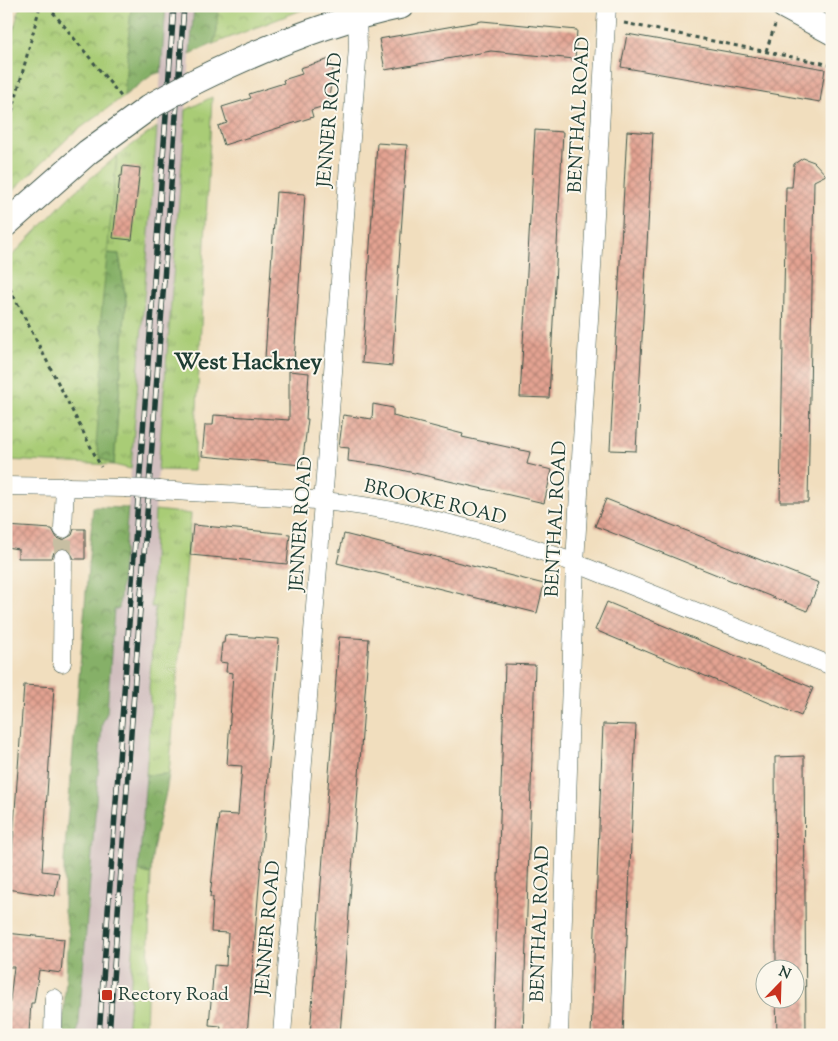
<svg xmlns="http://www.w3.org/2000/svg" width="838" height="1041" font-family="'Sorts Mill Goudy',serif">
  <style>
    .railway { fill: #d1bfbf }
    .grass { fill: url(#grass-tufts); stroke: #648455 }
    .forest { fill: url(#forest-crowns); stroke: #52764e }
    .park { fill: url(#park-crowns); stroke: #648455 }
    .building { fill: url(#building-cross-hatch) }
    .lines { fill: none; stroke-linecap: round; stroke-linejoin: round }
    .street-tunnel { stroke: #c7bea2; stroke-width: 18; stroke-dasharray: 18 9; stroke-linecap: butt }
    .street-casing { stroke: #3e5549; stroke-width: 19 }
    .secondary-casing { stroke: #3e5549; stroke-width: 27 }
    .path { stroke: #3e5549; stroke-width: 3; stroke-dasharray: 4 4; stroke-linecap: butt }
    .street { stroke: #fff; stroke-width: 18 }
    .secondary { stroke: #fff; stroke-width: 25 }
    .rail-casing { stroke: #1f3d34; stroke-width: 5.5 }
    .rail { stroke: #fbf7ec; stroke-width: 4; stroke-dasharray: 11; stroke-linecap: butt }
    .street-bridge-casing { stroke: #3e5549; stroke-width: 19; stroke-linecap: butt }
    .secondary-bridge-casing { stroke: #3e5549; stroke-width: 27; stroke-linecap: butt }
    .street-bridge { stroke: #fff; stroke-width: 18 }
    .secondary-bridge { stroke: #fff; stroke-width: 25 }
    .poi-dot { fill: #c8321e; stroke: #fbf7ec; stroke-width: 2 }
    .labels { text-anchor: middle; dominant-baseline: central; stroke-width: 4; stroke-linejoin: round; paint-order: stroke }
    .street-label { font-size: 19px; fill: #1f3d34; stroke: #fbf7ec }
    .poi-label { font-size: 19px; fill: #1f3d34; stroke: #fbf7ec; text-anchor: start }
    .district-label { font-size: 24px; font-weight: bold; fill: #1f3d34; stroke: #fbf7ec }
  </style>
  <defs>
    <pattern id="grass-tufts" width="24" height="20" patternUnits="userSpaceOnUse" patternTransform="scale(1.25)"><rect width="24" height="20" fill="#a9cc76"/><path d="M3 7l-1-3M5 7V3M7 7l1-3M15 17l-1-3M17 17v-4M19 17l1-3" fill="none" stroke="#89a762"/></pattern>
    <pattern id="forest-crowns" width="20" height="18" patternUnits="userSpaceOnUse" patternTransform="scale(1.25)"><rect width="20" height="18" fill="#86b067"/><path d="M2 6a3 3 0 1 1 6 0M12 15a3 3 0 1 1 6 0" fill="none" stroke="#6d9056"/></pattern>
    <pattern id="park-crowns" width="20" height="18" patternUnits="userSpaceOnUse" patternTransform="scale(1.25)"><rect width="20" height="18" fill="#a9cc76"/><path d="M2 6a3 3 0 1 1 6 0M12 15a3 3 0 1 1 6 0" fill="none" stroke="#89a762"/></pattern>
    <pattern id="building-cross-hatch" width="8" height="8" patternUnits="userSpaceOnUse" patternTransform="scale(1.25)"><rect width="8" height="8" fill="#e4a392"/><path d="M0 0l8 8M0 8l8-8" fill="none" stroke="#b88678"/></pattern>
  </defs>
  <rect width="100%" height="100%" fill="#fbf7ec"/>
  <filter id="ink" filterUnits="userSpaceOnUse"><feTurbulence type="fractalNoise" baseFrequency=".02" numOctaves="2"/><feDisplacementMap in="SourceGraphic" scale="10" xChannelSelector="R" yChannelSelector="G"/><feConvolveMatrix kernelMatrix="1 2 1 2 8 2 1 2 1" color-interpolation-filters="sRGB"/></filter>
  <filter id="wash" filterUnits="userSpaceOnUse"><feTurbulence type="fractalNoise" baseFrequency=".0096" numOctaves="4" result="noise"/><feDisplacementMap in="SourceGraphic" scale="20" xChannelSelector="R" yChannelSelector="G"/><feGaussianBlur stdDeviation="1.12" result="paint"/><feColorMatrix in="noise" values="0 0 0 0 0 0 0 0 0 0 0 0 0 0 0 0 0 1.4 0 .05"/><feComposite in="paint" operator="in"/></filter>
  <g filter="url(#wash)">
    <rect width="100%" height="100%" fill="#f1debe"/>
    <polygon class="railway" points="166,6 194,6 154,525 151,607 155,607 149,689 151,710 127,1035 78,1035 102,724 107,712 114,609 119,609 127,523"/>
    <g class="grass">
      <polygon points="212,97 194,471 158,470 186,110"/>
      <polygon points="157,127 131,469 114,465 126,301 119,254 107,253 117,156"/>
      <polygon points="155,510 191,514 169,774 146,775 151,710 149,689 155,607 151,607"/>
      <polygon points="139,871 151,874 146,1031 145,1035 127,1035"/>
    </g>
    <g class="forest">
      <polygon points="131,6 166,6 161,72 152,75 124,96"/>
      <polygon points="194,6 218,6 217,32 213,44 190,54"/>
      <polygon points="107,253 119,254 126,301 114,465 100,458 96,445 103,330 100,326"/>
      <polygon points="93,507 128,508 119,609 114,609 107,712 102,724 78,1035 62,1035 69,935 64,912 64,861"/>
      <path d="M169 774C165 807 151 840 151 874L139 871 146 775Z"/>
    </g>
    <g class="park">
      <polygon points="20,6 131,6 124,96 71,135 6,197 6,58"/>
      <polygon points="218,6 312,6 213,44 217,32"/>
      <polygon points="117,156 100,326 105,338 96,445 100,458 114,465 6,460 6,262 73,193"/>
    </g>
    <g id="blocks">
      <g class="building">
        <polygon points="482,21 577,30 575,59 491,51 385,70 379,39"/>
        <polygon points="627,34 825,69 820,102 621,67"/>
        <polygon points="330,59 333,70 328,105 311,110 313,117 224,145 218,126 227,123 222,107 251,98 249,94 284,83 283,80 302,74 300,68"/>
        <polygon points="535,130 563,132 549,398 520,397"/>
        <polygon points="627,131 653,133 636,451 610,450"/>
        <polygon points="377,143 407,145 392,366 362,363"/>
        <polygon points="803,158 814,162 826,175 814,181 808,502 780,502 786,187 792,187 794,164"/>
        <polygon points="123,166 140,168 132,240 113,238 120,176 122,176"/>
        <polygon points="276,192 305,194 294,361 265,358"/>
        <polygon points="289,371 309,373 306,419 308,419 302,465 202,456 205,425 213,425 214,415 289,420"/>
        <polygon points="373,404 393,408 393,416 463,434 462,437 530,452 527,464 552,470 544,503 384,466 348,461 349,448 339,447 343,415 372,419"/>
        <polygon points="606,499 819,583 807,611 595,526"/>
        <polygon points="193,525 290,534 287,564 190,555"/>
        <polygon points="6,526 52,529 57,538 63,540 72,535 74,529 85,529 85,559 74,559 69,549 63,547 54,552 52,558 18,558 18,549 6,547"/>
        <polygon points="344,534 544,584 537,613 337,563"/>
        <polygon points="607,602 813,688 801,716 595,630"/>
        <polygon points="225,635 279,639 247,1035 220,1035 221,1026 209,1025 214,965 226,966 228,933 211,932 213,897 210,897 219,814 238,815 242,766 227,765 233,673 226,672 227,663 220,662 222,643 224,643"/>
        <polygon points="339,637 369,639 340,1035 310,1035"/>
        <polygon points="505,664 535,665 523,1035 493,1035"/>
        <polygon points="24,685 54,687 42,871 59,873 55,896 6,889 6,866 11,866"/>
        <polygon points="603,724 636,725 623,1035 591,1035"/>
        <polygon points="804,756 806,1035 777,1035 776,998 796,998 796,968 776,968 775,757"/>
        <polygon points="6,933 64,939 61,973 39,970 34,1003 31,1003 29,1033 6,1032 14,967 6,967"/>
      </g>
    </g>
  </g>
  <g filter="url(#ink)">
    <use href="#blocks" fill-opacity="0" stroke="#3e5549" stroke-width="1"/>
    <g class="lines">
      <polyline class="street-tunnel" points="63,558 63,529"/>
      <g class="street-casing">
        <g id="street">
          <polyline points="6,486 125,488"/>
          <path d="M160 490C227 495 296 496 363 506 435 517 507 538 575 563L832 666"/>
          <polyline points="63,529 65,486"/>
          <polyline points="62,663 63,558"/>
          <polyline points="53,1035 54,998"/>
          <polyline points="282,1035 358,47 357,16"/>
          <polyline points="559,1035 575,563 607,6"/>
        </g>
      </g>
      <g class="secondary-casing">
        <g id="secondary">
          <polyline points="784,6 832,32"/>
          <path d="M194 82C259 50 329 21 401 6"/>
          <polyline points="6,224 88,152 151,106"/>
        </g>
      </g>
      <g class="path">
        <polyline points="48,6 123,99"/>
        <polyline points="624,23 832,65"/>
        <polyline points="766,51 775,25"/>
        <polyline points="6,135 40,6"/>
        <polyline points="6,281 101,467"/>
      </g>
      <use href="#street" class="street"/>
      <use href="#secondary" class="secondary"/>
      <g class="rail-casing">
        <g id="rail">
          <polyline points="99,1035 174,6"/>
          <polyline points="109,1035 184,6"/>
        </g>
      </g>
      <use href="#rail" class="rail"/>
      <g class="street-bridge-casing">
        <polyline id="street-bridge" points="125,488 160,490"/>
      </g>
      <g class="secondary-bridge-casing">
        <polyline id="secondary-bridge" points="151,106 194,82"/>
      </g>
      <use href="#street-bridge" class="street-bridge"/>
      <use href="#secondary-bridge" class="secondary-bridge"/>
    </g>
  </g>
  <rect class="poi-dot" x="101" y="989" width="12" height="12" rx="2.5"/>
  <g class="labels">
    <g class="street-label">
      <text transform="translate(580 115) rotate(-87)">BENTHAL ROAD</text>
      <text transform="translate(331 120) rotate(-85)">JENNER ROAD</text>
      <text transform="translate(435 503) rotate(13)">BROOKE ROAD</text>
      <text transform="translate(557 519) rotate(-87)">BENTHAL ROAD</text>
      <text transform="translate(302 524) rotate(-86)">JENNER ROAD</text>
      <text transform="translate(541 924) rotate(-88)">BENTHAL ROAD</text>
      <text transform="translate(269 928) rotate(-85)">JENNER ROAD</text>
    </g>
    <g class="poi-label">
      <text x="118" y="995">Rectory Road</text>
    </g>
    <g class="district-label">
      <text x="248" y="363">West Hackney</text>
    </g>
  </g>
  <rect width="838" height="1041" fill="none" stroke="#fbf7ec" stroke-width="25"/>
  <g transform="translate(780 984) rotate(23)"><circle r="24" fill="#fbf7ec" stroke="#a3ada2"/>
  <path d="M0-4L9 19L0 12L-9 19Z" fill="#c8321e"/>
  <text y="-8" font-size="14" font-weight="bold" text-anchor="middle" fill="#1f3d34">N</text>
  </g>
</svg>
